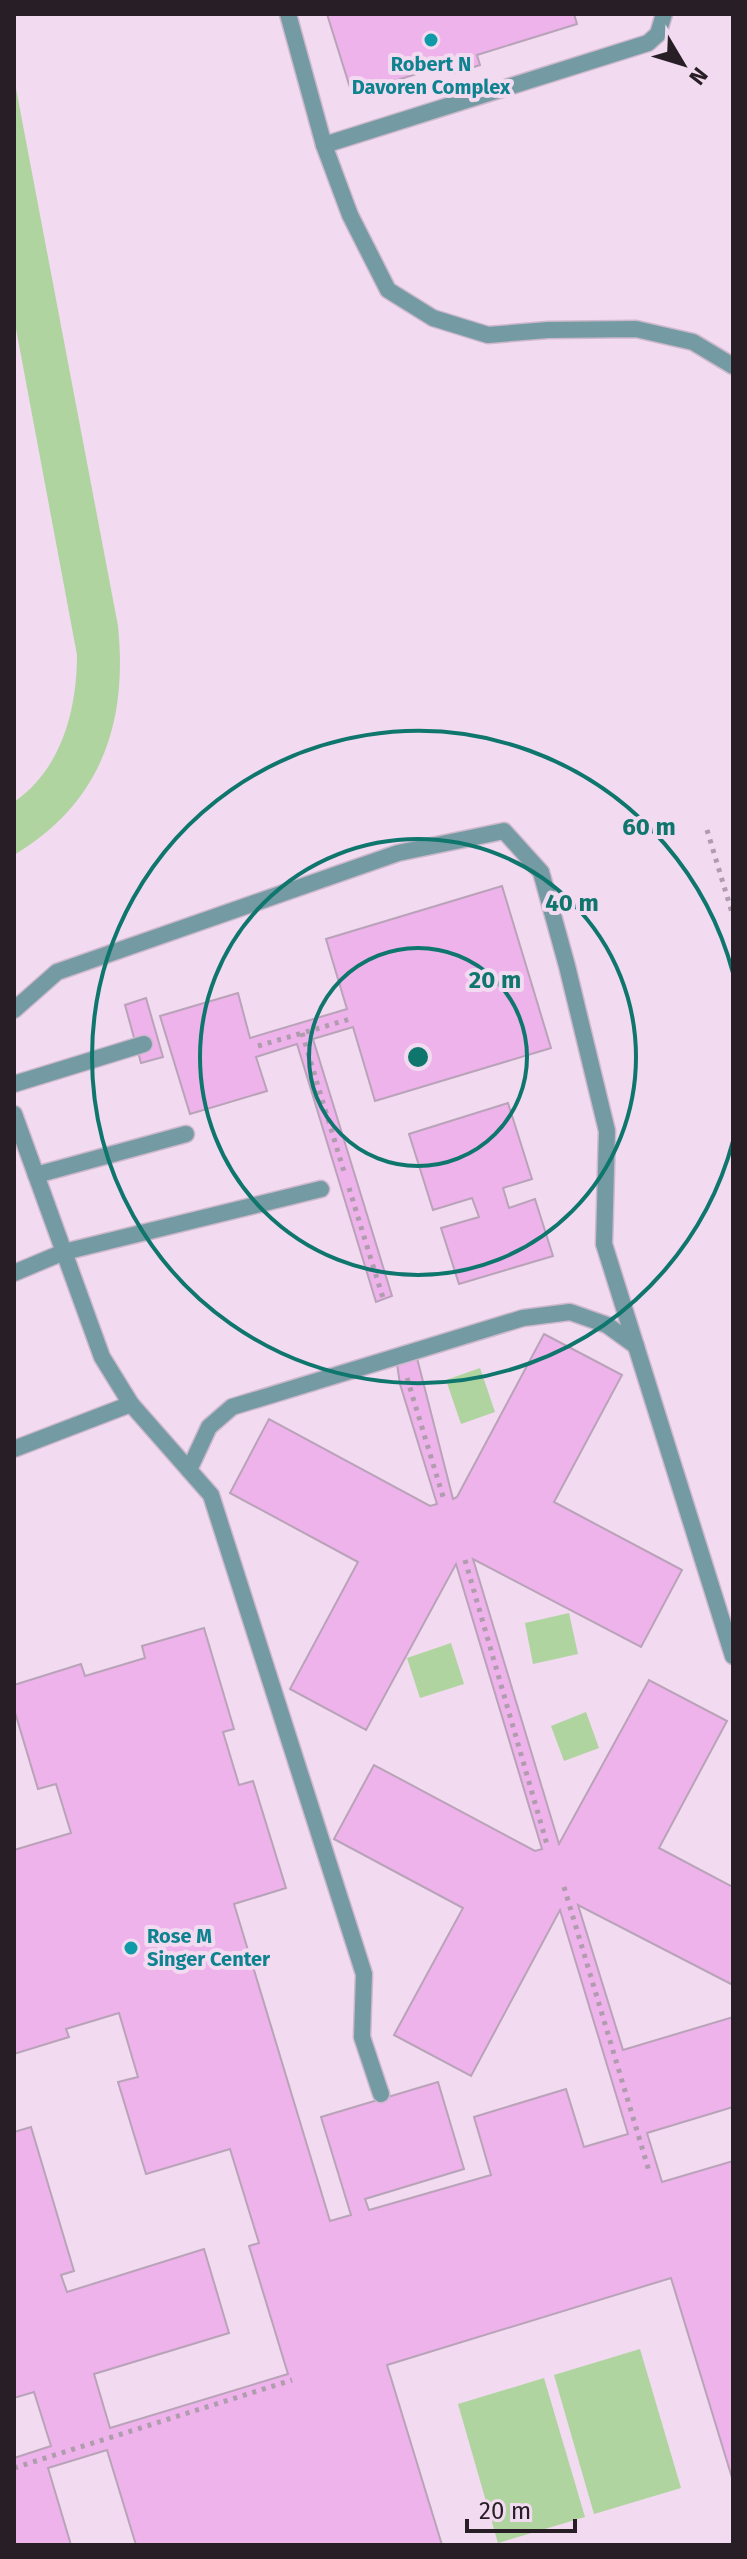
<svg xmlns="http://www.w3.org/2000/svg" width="747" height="2559" font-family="'Fira Sans',sans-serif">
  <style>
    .green { fill: #afd49f }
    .building { fill: #eeb3eb; stroke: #b9a3b8; stroke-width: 2 }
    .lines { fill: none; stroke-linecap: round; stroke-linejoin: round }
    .lane-casing { stroke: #cdb8cc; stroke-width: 19 }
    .path { stroke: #af9cad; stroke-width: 5; stroke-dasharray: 4 6; stroke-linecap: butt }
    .lane { stroke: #749ba4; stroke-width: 16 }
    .ring { fill: none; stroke: #0f766e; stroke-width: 4 }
    .culture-dot { fill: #0f9aa8; stroke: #f2daf0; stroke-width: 3 }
    .labels { text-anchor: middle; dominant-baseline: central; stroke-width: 8; stroke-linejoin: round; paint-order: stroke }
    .culture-label { font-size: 20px; font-weight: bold; fill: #0d838f; stroke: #f2daf0 }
    .centre { fill: #0f766e; stroke: #f2daf0; stroke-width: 4 }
    .ring-label { font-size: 24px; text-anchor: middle; font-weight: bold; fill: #0f766e; stroke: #f2daf0; stroke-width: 8; stroke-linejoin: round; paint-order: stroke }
  </style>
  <rect width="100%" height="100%" fill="#f2daf0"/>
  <g class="green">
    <path d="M14 78 118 626C128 723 101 803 14 855V802C62 769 77 709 77 655L14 318Z"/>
    <polygon points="480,1368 495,1412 461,1424 446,1380"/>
    <polygon points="569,1613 578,1654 533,1664 525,1623"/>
    <polygon points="451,1643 464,1684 420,1698 407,1658"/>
    <polygon points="586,1712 599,1748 564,1761 551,1726"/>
    <polygon points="640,2349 681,2488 594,2514 554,2375"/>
    <polygon points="544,2378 585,2517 498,2543 458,2404"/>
  </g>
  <g class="building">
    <polygon points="327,14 574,14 577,24 477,55 480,65 455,73 452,63 352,94"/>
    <polygon points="502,886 551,1048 375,1101 353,1027 313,1039 392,1296 376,1302 297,1044 256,1057 267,1091 190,1114 160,1016 238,993 250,1038 347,1009 326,939"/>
    <polygon points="146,998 163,1057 141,1063 125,1005"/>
    <polygon points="508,1103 532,1179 503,1188 509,1208 535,1199 553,1256 459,1284 441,1228 479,1217 472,1198 433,1210 409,1134"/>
    <polygon points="544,1334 622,1375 554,1502 682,1570 641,1647 473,1559 559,1844 649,1680 727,1721 659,1848 733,1887 733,1985 578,1905 623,2050 733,2017 733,2107 647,2133 662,2182 733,2161 733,2481 671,2278 387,2365 442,2545 136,2545 107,2450 48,2468 71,2545 14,2545 14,2458 51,2446 34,2392 14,2398 14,2132 31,2127 74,2271 61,2275 67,2292 204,2249 229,2333 94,2374 110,2428 288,2374 249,2246 259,2243 230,2149 146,2174 118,2082 138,2077 119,2013 66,2029 69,2037 14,2054 14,1850 71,1833 56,1784 38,1789 14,1709 14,1685 81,1664 85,1676 145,1658 142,1646 204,1628 234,1729 223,1732 239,1785 253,1781 286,1888 234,1904 330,2221 351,2215 321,2117 438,2082 464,2169 365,2199 369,2210 491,2175 474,2117 566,2089 584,2147 628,2134 560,1910 471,2076 394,2035 463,1908 334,1839 374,1765 535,1851 542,1849 456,1564 366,1730 290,1689 358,1562 230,1493 269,1419 430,1506 437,1504 400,1384 397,1364 417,1358 453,1499 457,1497"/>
  </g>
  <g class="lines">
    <g class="lane-casing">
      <g id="lane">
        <polyline points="288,14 324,145 350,215 388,290 433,318 488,335 548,330 636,329 693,342 733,366"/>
        <polyline points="324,145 648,43 658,34 664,14"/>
        <polyline points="14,1010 57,972 398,853 504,831 541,872 567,966 607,1131 604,1244 733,1656"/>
        <polyline points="14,1084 144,1044"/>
        <polyline points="14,1114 102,1357 131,1404 211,1495 364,1974 362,2037 381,2094"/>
        <polyline points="36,1175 186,1134"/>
        <polyline points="14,1273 64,1252 321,1189"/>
        <polyline points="14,1449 131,1404"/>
        <polyline points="189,1470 209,1427 232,1407 523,1318 570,1312 607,1325 636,1346"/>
      </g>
    </g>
    <g class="path">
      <polyline points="707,830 733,916"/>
      <polyline points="302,1033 345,1175"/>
      <polyline points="258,1046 350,1019"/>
      <polyline points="349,1188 383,1298"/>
      <polyline points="407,1378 444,1500"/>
      <polyline points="465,1560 548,1848"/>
      <polyline points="564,1887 649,2171"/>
      <polyline points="14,2468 292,2380"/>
    </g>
    <use href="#lane" class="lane"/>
  </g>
  <g class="ring">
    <circle cx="418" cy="1057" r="109"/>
    <circle cx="418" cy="1057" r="218"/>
    <path d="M733 1141A326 326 0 1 1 733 973"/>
  </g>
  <g class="culture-dot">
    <circle cx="431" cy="40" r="8"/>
    <circle cx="131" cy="1948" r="8"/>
  </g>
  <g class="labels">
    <g class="culture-label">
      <text x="431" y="64">Robert N<tspan x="431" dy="23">Davoren Complex</tspan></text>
      <text x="147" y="1936" text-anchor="start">Rose M<tspan x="147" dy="23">Singer Center</tspan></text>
    </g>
  </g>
  <circle cx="418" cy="1057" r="12" class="centre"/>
  <g class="ring-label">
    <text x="649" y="835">60 m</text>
    <text x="572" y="911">40 m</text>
    <text x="495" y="988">20 m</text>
  </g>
  <rect width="747" height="2559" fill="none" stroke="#271e26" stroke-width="32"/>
  <g transform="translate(683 64) rotate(128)" stroke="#f2daf0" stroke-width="6" paint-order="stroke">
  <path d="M0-6L14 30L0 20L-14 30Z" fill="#271e26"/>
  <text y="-12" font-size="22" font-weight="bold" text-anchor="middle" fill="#271e26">N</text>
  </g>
  <path d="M467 2519v12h108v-12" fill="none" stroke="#271e26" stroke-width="4"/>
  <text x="479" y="2519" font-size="24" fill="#271e26" stroke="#f2daf0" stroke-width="6" paint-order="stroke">20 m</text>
</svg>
